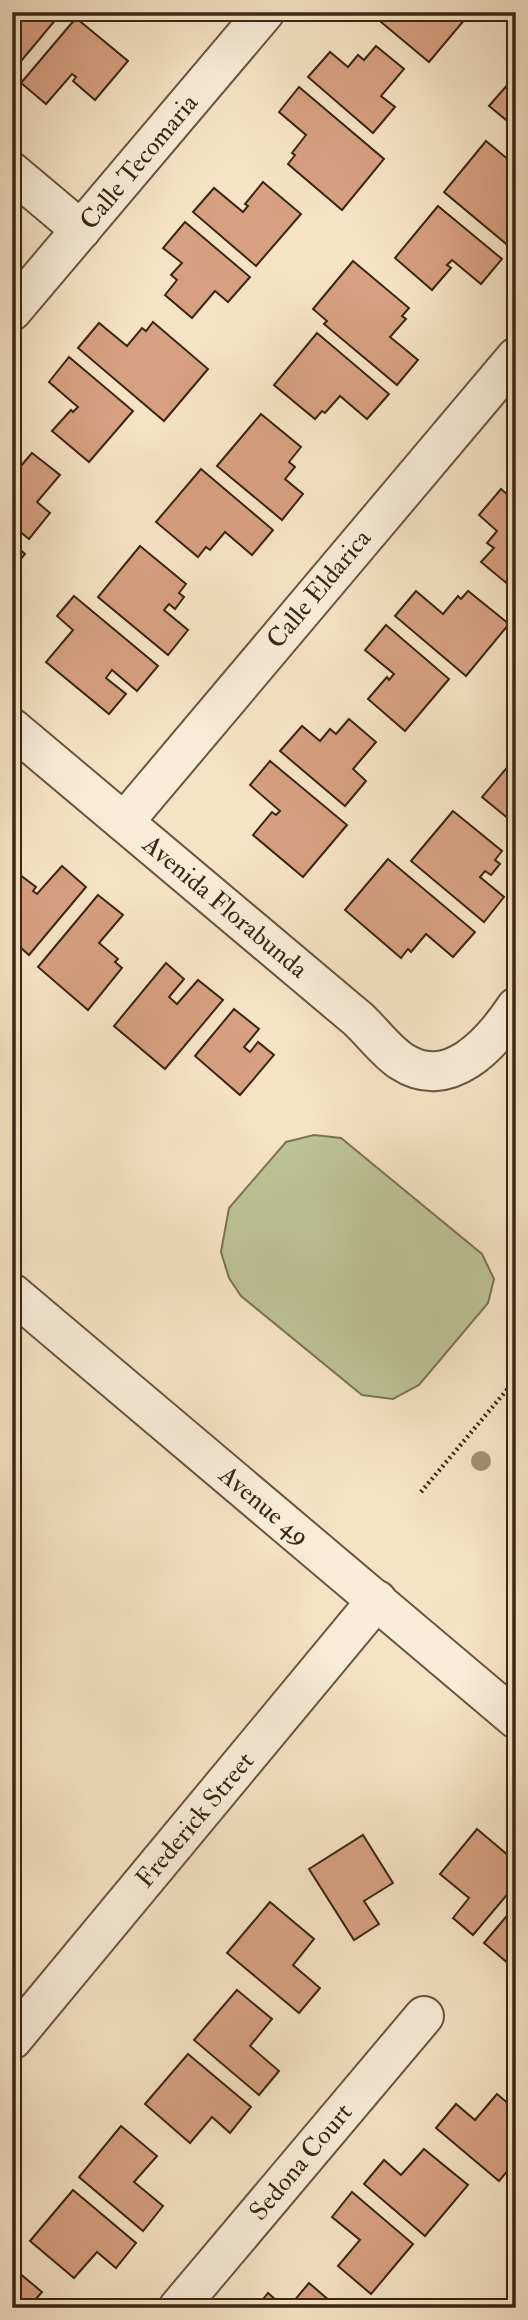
<svg xmlns="http://www.w3.org/2000/svg" width="528" height="2320" font-family="'IM FELL Double Pica',serif">
  <style>
    .green { fill: #bdc394; stroke: #7c7454; stroke-width: 2 }
    .building { fill: #d7a080; stroke: #3b2614; stroke-width: 2 }
    .lines { fill: none; stroke-linecap: round; stroke-linejoin: round }
    .minor-casing { stroke: #6a5540; stroke-width: 42 }
    .path { stroke: #3b2614; stroke-width: 4.5; stroke-dasharray: 2 3.5; stroke-linecap: butt }
    .minor { stroke: #f9edd9; stroke-width: 38 }
    .tree { fill: #a19075 }
    .labels { text-anchor: middle; dominant-baseline: central; stroke-width: 5; stroke-linejoin: round; paint-order: stroke }
    .street-label { font-size: 26px; fill: #3b2614; stroke: #f9edd9 }
  </style>
  <rect width="100%" height="100%" fill="#f6e3c5"/>
  <filter id="stains"><feTurbulence type="fractalNoise" baseFrequency=".00286" numOctaves="4"/><feColorMatrix values="0 0 0 0 .2 0 0 0 0 .09 0 0 0 0 .02 0 0 0 .5 -.17"/></filter>
  <radialGradient id="worn" r=".72"><stop offset=".6" stop-color="#630" stop-opacity="0"/><stop offset="1" stop-color="#630" stop-opacity=".3"/></radialGradient>
  <polygon class="green" points="314,1135 341,1138 482,1254 494,1279 488,1303 419,1385 393,1399 362,1395 241,1296 229,1278 221,1252 229,1208 286,1142"/>
  <g class="building">
    <polygon points="12,12 62,12 12,72"/>
    <polygon points="369,12 471,12 429,62"/>
    <polygon points="76,18 128,61 95,100 73,81 76,77 72,74 46,104 21,83"/>
    <polygon points="376,46 404,69 381,96 395,107 373,133 308,77 330,52 348,67 358,55 364,60"/>
    <polygon points="516,75 516,128 489,106"/>
    <polygon points="299,87 384,159 342,210 288,164 295,155 292,153 306,135 279,112"/>
    <polygon points="486,141 516,166 516,200 513,198 508,203 516,210 516,242 511,248 444,192"/>
    <polygon points="263,182 301,214 256,266 193,212 214,188 243,212 248,206 245,204"/>
    <polygon points="438,206 502,259 481,284 452,260 447,265 451,268 432,290 395,258"/>
    <polygon points="185,222 250,277 228,302 215,291 192,318 165,295 177,280 171,275 182,263 163,248"/>
    <polygon points="353,261 409,308 402,316 406,319 390,337 418,360 397,385 324,324 327,321 313,309"/>
    <polygon points="153,322 208,369 164,421 78,348 99,323 127,346 142,328 146,331"/>
    <polygon points="317,333 389,394 367,419 340,396 325,413 322,411 315,419 274,385"/>
    <polygon points="69,357 133,411 89,462 52,431 71,410 73,412 78,407 49,382"/>
    <polygon points="261,414 301,447 289,462 295,467 285,479 303,494 282,520 217,466"/>
    <polygon points="32,453 60,475 37,502 50,513 29,539 12,525 12,464 14,462 20,467"/>
    <polygon points="201,469 273,530 252,555 225,532 210,550 206,547 198,557 156,522"/>
    <polygon points="516,471 516,486 508,480"/>
    <polygon points="501,489 516,502 516,591 481,562 494,548 487,543 497,531 479,515"/>
    <polygon points="12,543 25,554 12,570"/>
    <polygon points="140,546 186,584 179,593 184,597 175,609 169,604 164,610 188,630 168,655 98,597"/>
    <polygon points="416,591 443,614 458,596 461,599 468,591 509,624 466,676 395,616"/>
    <polygon points="74,596 158,666 137,691 112,670 106,678 126,694 109,714 46,662 73,630 57,616"/>
    <polygon points="386,625 449,679 405,731 368,699 387,677 389,680 394,674 365,650"/>
    <polygon points="349,719 376,742 353,769 366,781 345,806 280,751 302,726 320,741 330,729 336,734"/>
    <polygon points="516,757 516,825 482,797"/>
    <polygon points="270,761 347,825 303,877 253,835 272,812 276,815 280,811 250,785"/>
    <polygon points="453,811 502,851 495,860 500,864 495,870 491,875 485,871 480,877 504,897 484,922 411,861"/>
    <polygon points="388,859 475,932 453,957 426,934 411,952 408,949 401,958 345,910"/>
    <polygon points="62,866 86,887 29,955 12,940 12,869 36,887 33,891 37,894"/>
    <polygon points="98,895 123,915 99,943 118,959 115,962 122,968 88,1010 38,967"/>
    <polygon points="166,963 184,979 169,997 177,1004 198,980 223,1000 165,1069 114,1026"/>
    <polygon points="234,1009 259,1029 244,1047 250,1052 258,1042 274,1055 240,1095 195,1056"/>
    <polygon points="477,1829 516,1862 516,1884 473,1935 453,1918 469,1898 440,1874"/>
    <polygon points="363,1835 393,1883 364,1901 379,1924 354,1940 309,1869"/>
    <polygon points="270,1902 314,1939 293,1965 320,1988 299,2013 227,1953"/>
    <polygon points="516,1905 516,1956 509,1964 484,1943"/>
    <polygon points="237,1990 272,2019 250,2046 279,2071 259,2095 194,2040"/>
    <polygon points="188,2054 251,2107 230,2133 212,2117 190,2143 145,2104"/>
    <polygon points="497,2094 516,2110 516,2161 499,2181 436,2128 456,2104 475,2120"/>
    <polygon points="121,2126 157,2156 134,2182 163,2206 143,2231 79,2177"/>
    <polygon points="424,2149 468,2185 425,2236 364,2184 384,2160 401,2175"/>
    <polygon points="73,2190 136,2243 116,2268 97,2252 74,2278 30,2241"/>
    <polygon points="352,2192 413,2244 371,2294 338,2266 360,2240 332,2217"/>
    <polygon points="12,2267 42,2292 28,2308 12,2308"/>
    <polygon points="309,2283 338,2308 288,2308"/>
    <polygon points="268,2293 285,2308 256,2308"/>
  </g>
  <g class="lines">
    <g class="minor-casing">
      <g id="minor">
        <polyline points="12,172 81,230"/>
        <polyline points="12,311 265,12"/>
        <path d="M12 728 358 1019C372 1032 386 1051 401 1061 449 1093 492 1043 516 1007"/>
        <polyline points="124,822 516,357"/>
        <polyline points="12,1293 516,1719"/>
        <polyline points="12,2040 377,1600"/>
        <polyline points="178,2308 424,2016"/>
      </g>
    </g>
    <polyline class="path" points="421,1492 516,1379"/>
    <use href="#minor" class="minor"/>
  </g>
  <circle class="tree" cx="481" cy="1461" r="10"/>
  <g class="labels">
    <g class="street-label">
      <text transform="translate(139 162) rotate(-50)">Calle Tecomaria</text>
      <text transform="translate(319 589) rotate(-50)">Calle Eldarica</text>
      <text transform="translate(225 907) rotate(40)">Avenida Florabunda</text>
      <text transform="translate(264 1506) rotate(40)">Avenue 49</text>
      <text transform="translate(195 1820) rotate(-50)">Frederick Street</text>
      <text transform="translate(301 2162) rotate(-50)">Sedona Court</text>
    </g>
  </g>
  <rect width="528" height="2320" fill="none" stroke="#f6e3c5" stroke-width="42"/>
  <rect x="14" y="14" width="500" height="2292" fill="none" stroke="#3b2614" stroke-width="3.5"/>
  <rect x="21" y="21" width="486" height="2278" fill="none" stroke="#3b2614" stroke-width="2"/>
  <rect width="100%" height="100%" filter="url(#stains)"/>
  <rect width="100%" height="100%" fill="url(#worn)"/>
</svg>
